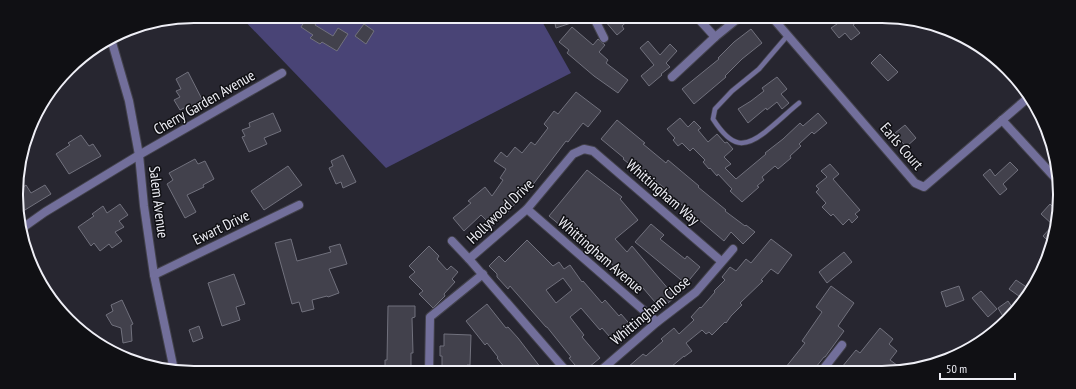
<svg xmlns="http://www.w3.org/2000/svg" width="1076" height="389" font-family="'PT Sans Narrow',sans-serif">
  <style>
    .green { fill: #494476 }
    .building { fill: #42414c; stroke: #71717d; fill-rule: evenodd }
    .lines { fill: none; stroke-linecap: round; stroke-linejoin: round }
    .service-casing { stroke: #43424c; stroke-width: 6 }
    .minor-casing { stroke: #43424c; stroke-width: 10 }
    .service { stroke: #726f9b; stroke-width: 4.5 }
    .minor { stroke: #726f9b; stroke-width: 8 }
    .labels { text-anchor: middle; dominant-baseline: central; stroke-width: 3; stroke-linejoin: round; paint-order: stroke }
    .street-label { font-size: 15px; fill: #efeff6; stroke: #101014 }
    .rim { fill: none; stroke: #efeff6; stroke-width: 2 }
  </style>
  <rect width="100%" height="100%" fill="#272630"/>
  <polygon class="green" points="240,16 539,16 571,73 386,168"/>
  <g class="building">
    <polygon points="308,16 311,16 318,20 315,25 333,36 338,28 348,34 337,51 322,42 320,44 310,38 313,35 301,27"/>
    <polygon points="565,16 569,16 571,23 556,28 554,19"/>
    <polygon points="611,16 633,16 622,26 624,29 617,35 605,21"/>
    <polygon points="830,16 865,16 853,25 860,33 851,40 845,33 839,38 831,28 837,24"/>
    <polygon points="364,24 374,31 366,44 355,36"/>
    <polygon points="572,27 593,45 598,39 605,45 599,52 608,60 606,63 628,80 618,93 594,76 567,53 569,50 559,42"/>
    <polygon points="751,29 762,43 742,59 725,76 726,77 694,104 682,89 719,59 718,58 734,42"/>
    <polygon points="648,41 660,55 670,44 677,51 666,63 670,67 661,74 662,75 649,86 641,76 654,65 640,48"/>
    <polygon points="880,54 898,72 888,81 871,63"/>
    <polygon points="188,72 205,105 190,113 186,107 180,110 174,100 180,97 176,91 181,89 176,79"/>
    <polygon points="777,77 787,89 781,94 789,103 782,109 777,102 767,110 766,108 748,123 738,109 751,101 764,91 762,88"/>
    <polygon points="576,92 601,111 588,127 583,123 568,142 566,141 531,187 529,185 511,209 492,226 481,215 464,231 453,218 471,203 468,201 485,187 492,196 503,180 500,178 506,169 494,161 501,152 507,157 515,147 522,153 531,142 535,145 548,128 544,124 554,111 558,114"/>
    <polygon points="273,113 281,131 264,138 267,144 249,152 242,137 245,136 242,130 250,127 249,123"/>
    <polygon points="818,113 827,123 814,134 812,132 799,144 801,146 790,156 791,158 778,169 775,166 762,177 764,180 757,186 759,187 742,202 730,191 732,189 718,174 717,176 710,168 709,169 703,162 705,160 693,148 690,151 682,143 678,146 673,140 675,138 667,129 680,118 688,127 694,121 701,128 698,130 708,142 717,134 725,143 727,142 733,149 724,157 731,164 725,168 736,179 766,154 765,153 783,139 800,123 803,126"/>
    <polygon points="617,120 645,143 643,144 666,163 668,160 699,186 698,187 726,210 725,211 745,226 746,225 755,232 743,244 731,232 724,241 691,213 666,191 667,190 644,172 642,174 623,159 624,158 601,139"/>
    <polygon points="905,125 916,138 906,147 895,133"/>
    <polygon points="81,135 89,146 93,144 101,156 69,174 56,154 70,145 68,143"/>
    <polygon points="343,155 356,182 343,188 341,182 336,184 329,168 333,166 331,161"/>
    <polygon points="195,159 198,164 205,161 214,179 203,185 204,187 187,195 196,212 185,218 167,184 173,180 169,173"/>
    <polygon points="1010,162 1018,170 1003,184 1007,189 1000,195 983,175 990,169 995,176"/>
    <polygon points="830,164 839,174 833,179 860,210 855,214 858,217 852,223 849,219 843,225 833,214 831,216 822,207 826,203 816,192 819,189 816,186 827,177 821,171"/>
    <polygon points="288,166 302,185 264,210 251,191"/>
    <polygon points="587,170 622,197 620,199 638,220 615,239 627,252 632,246 675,297 661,309 643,288 640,290 624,270 620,274 602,252 598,255 582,236 579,241 549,216"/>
    <polygon points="26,185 31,193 45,185 51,194 20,213 19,190"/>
    <polygon points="120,204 128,215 119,221 124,227 115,232 122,241 112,248 109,244 100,251 94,243 91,246 78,227 94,216 92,214 103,206 107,213"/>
    <polygon points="1050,204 1056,210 1054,240 1052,245 1043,236 1053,225 1041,214"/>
    <polygon points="651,224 664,235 660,239 685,259 687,256 700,267 686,284 635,242"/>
    <polygon points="291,239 297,261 331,252 329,247 340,244 347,264 329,269 339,293 328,297 327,296 312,300 314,309 302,312 299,302 292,304 275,243"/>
    <polygon points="771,239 792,255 778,274 771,269 761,280 763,281 740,303 742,305 731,316 726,323 725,322 712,335 709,332 706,334 702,330 686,343 692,351 684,357 684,356 665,372 631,372 627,368 643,354 646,356 663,341 661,339 674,328 679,334 694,320 691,317 700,307 701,308 715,292 714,291 725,280 722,277 730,267 736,271 746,259 751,263"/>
    <path d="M527 240 553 266 559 262 564 269 570 265 582 282 583 281 602 303 605 300 619 316 621 314 634 329 616 344 602 328 600 330 581 308 570 317 584 335 582 337 600 358 583 372H581L569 358 571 357 547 327H546L510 286 508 289 497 277V274L489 266 499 256 505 262ZM563 278 572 290 556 303 546 290Z"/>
    <polygon points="429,246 439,256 437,259 447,270 451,266 458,272 452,279 455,282 444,294 445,296 433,308 419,294 423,291 409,277 415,272 409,266"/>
    <polygon points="844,252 852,262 827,283 819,272"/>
    <polygon points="234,274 245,304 236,307 240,320 222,326 208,283"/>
    <polygon points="1016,280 1031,290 1023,299 1009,289"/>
    <polygon points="831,286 854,303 838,326 844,331 825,357 824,357 812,372 782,372 805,343 802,341 822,312 816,307"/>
    <polygon points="959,286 964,300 946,307 941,292"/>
    <polygon points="981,291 997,309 988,317 972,298"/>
    <polygon points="122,300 133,324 131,325 132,341 123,343 121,328 112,325 106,315 113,311 111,305"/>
    <polygon points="1008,301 1014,310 1004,318 998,308"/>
    <polygon points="487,304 506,328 508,327 518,338 544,372 499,372 505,368 497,358 498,357 487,343 485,345 466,321"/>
    <polygon points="388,306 415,306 415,317 412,318 413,353 411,353 411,369 385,370 385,360 387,360"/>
    <polygon points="199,326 203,338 193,342 189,330"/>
    <polygon points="880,328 893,339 889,344 897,351 890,360 905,371 847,372 842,367 856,350 860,353"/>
    <polygon points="444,334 471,335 470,365 467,365 467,372 442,372 442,356 440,356 440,346 444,346"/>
  </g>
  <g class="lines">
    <g class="service-casing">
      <path id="service" d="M788 35 759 69 732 91 715 109 713 119C731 147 744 151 770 128 780 120 789 111 799 103"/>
    </g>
    <g class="minor-casing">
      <g id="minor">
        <polyline points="593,16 604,38"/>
        <polyline points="696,16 715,37"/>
        <polyline points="771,16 915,183 924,187 1029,97"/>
        <polyline points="111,39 129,101 139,155 144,206 154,275 174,370"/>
        <polyline points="672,77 715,37 741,16"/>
        <polyline points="1002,120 1058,181"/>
        <polyline points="527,209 657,322"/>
        <polyline points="21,229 45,212 139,155 282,73"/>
        <polyline points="452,241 469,259 567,372"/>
        <polyline points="469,259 527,209 573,154 584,149 593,151 721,261"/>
        <polyline points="154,275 299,205"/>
        <polyline points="429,372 430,317 483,274"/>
        <polyline points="599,372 657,322 696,292 733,249"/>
        <polyline points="821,372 842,345"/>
      </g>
    </g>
    <use href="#service" class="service"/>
    <use href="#minor" class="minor"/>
  </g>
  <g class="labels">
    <g class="street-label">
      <text transform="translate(204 102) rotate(-30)">Cherry Garden Avenue</text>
      <text transform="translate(902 146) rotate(49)">Earls Court</text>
      <text transform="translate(663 192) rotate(41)">Whittingham Way</text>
      <text transform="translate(159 202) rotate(83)">Salem Avenue</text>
      <text transform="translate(500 211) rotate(-44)">Hollywood Drive</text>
      <text transform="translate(221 227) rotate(-26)">Ewart Drive</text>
      <text transform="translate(601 255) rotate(41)">Whittingham Avenue</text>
      <text transform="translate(650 310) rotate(-40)">Whittingham Close</text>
    </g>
  </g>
  <path d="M0 0H1076V389H0ZM194 23H882A171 171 0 0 1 1053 194V195A171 171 0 0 1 882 366H194A171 171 0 0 1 23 195V194A171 171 0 0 1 194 23Z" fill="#101014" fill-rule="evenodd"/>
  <path class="rim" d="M194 23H882A171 171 0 0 1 1053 194V195A171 171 0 0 1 882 366H194A171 171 0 0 1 23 195V194A171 171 0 0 1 194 23Z"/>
  <path d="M940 373v6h75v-6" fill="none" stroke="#efeff6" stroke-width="2"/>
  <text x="946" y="373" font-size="12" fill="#efeff6" stroke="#101014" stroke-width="3" paint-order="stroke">50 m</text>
</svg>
